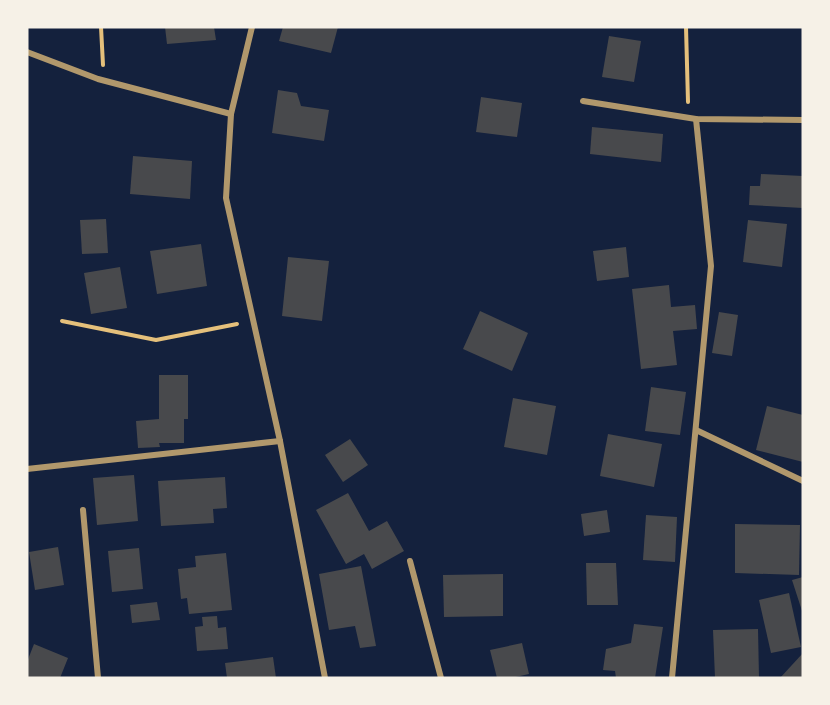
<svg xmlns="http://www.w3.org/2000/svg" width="830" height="705" font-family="Raleway,sans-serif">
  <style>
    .building { fill: #48494c }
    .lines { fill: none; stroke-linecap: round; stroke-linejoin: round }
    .path { stroke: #e5c07b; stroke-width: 4 }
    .minor { stroke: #b1986c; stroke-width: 6 }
  </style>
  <rect width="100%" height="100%" fill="#14213d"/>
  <g class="building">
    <polygon points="165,27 214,27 216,40 167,44"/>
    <polygon points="283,27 338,27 331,53 279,41"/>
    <polygon points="609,36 641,41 634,82 602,77"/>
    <polygon points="278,90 297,93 301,106 329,110 324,141 272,133"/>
    <polygon points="481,97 522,103 517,137 476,132"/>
    <polygon points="592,127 663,134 661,162 590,154"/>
    <polygon points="133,156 192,161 190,199 130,194"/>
    <polygon points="761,174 803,176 803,208 749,205 750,186 760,186"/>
    <polygon points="106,219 108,253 82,254 80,220"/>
    <polygon points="748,220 787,224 782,267 743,262"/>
    <polygon points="201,244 207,286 157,294 150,251"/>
    <polygon points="626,247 629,277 597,281 593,251"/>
    <polygon points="288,257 329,261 322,321 282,316"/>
    <polygon points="120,267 127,308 91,314 84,273"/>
    <polygon points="669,285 671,307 695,305 697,329 673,331 677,365 641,369 632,289"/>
    <polygon points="480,311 528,333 512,371 463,349"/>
    <polygon points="719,312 738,315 732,356 712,353"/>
    <polygon points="159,375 188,375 188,419 184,419 184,443 159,443 160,447 138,448 136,421 159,419"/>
    <polygon points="651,387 686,392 680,435 645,431"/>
    <polygon points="513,398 556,406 547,455 504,447"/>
    <polygon points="767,406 803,415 803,462 756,450"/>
    <polygon points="608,434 662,444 654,487 600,476"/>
    <polygon points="350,439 368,465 343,482 325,455"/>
    <polygon points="134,475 138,521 97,525 93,478"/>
    <polygon points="225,477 227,508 213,509 214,523 161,526 158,481"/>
    <polygon points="348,493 369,531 387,521 404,551 372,569 364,554 346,564 316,510"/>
    <polygon points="607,510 610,532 584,536 581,514"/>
    <polygon points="646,515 677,517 675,562 643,560"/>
    <polygon points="735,524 800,525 799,575 735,573"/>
    <polygon points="58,547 64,585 35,590 29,552"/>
    <polygon points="139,548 143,589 112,592 108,551"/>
    <polygon points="226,553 232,610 189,614 187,598 181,599 178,569 196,567 195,556"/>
    <polygon points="586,563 616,563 618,605 587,605"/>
    <polygon points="361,566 376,646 360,648 355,626 329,630 319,574"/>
    <polygon points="503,574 503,616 444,617 443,575"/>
    <polygon points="803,577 803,614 792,580"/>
    <polygon points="789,593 801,647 771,653 759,600"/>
    <polygon points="157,602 160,620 132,623 130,605"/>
    <polygon points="217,616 218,628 226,627 228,649 197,651 195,627 203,626 202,617"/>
    <polygon points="634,624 663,627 655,678 616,678 615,671 603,670 606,649 631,643"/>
    <polygon points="758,629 759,678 715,678 713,630"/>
    <polygon points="522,643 529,674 511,678 497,678 490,650"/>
    <polygon points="34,644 68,658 60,678 27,678 27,662"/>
    <polygon points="803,653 803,678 780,678"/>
    <polygon points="273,657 276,678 227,678 225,663"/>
  </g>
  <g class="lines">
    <g class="path">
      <polyline points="101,27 103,65"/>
      <polyline points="686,27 688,102"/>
      <polyline points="62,321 156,340 237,324"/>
    </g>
    <g class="minor">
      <polyline points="252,27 231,114 226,198 280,441 325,678"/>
      <polyline points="27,52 98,79 231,114"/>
      <polyline points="583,101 696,119 803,120"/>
      <polyline points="696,430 803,481"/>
      <polyline points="27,469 280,441"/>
      <polyline points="83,510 98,678"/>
      <polyline points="410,561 441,678"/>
      <polyline points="672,678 711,266 696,119"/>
    </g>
  </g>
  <rect width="830" height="705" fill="none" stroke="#f6f1e7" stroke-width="57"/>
</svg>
